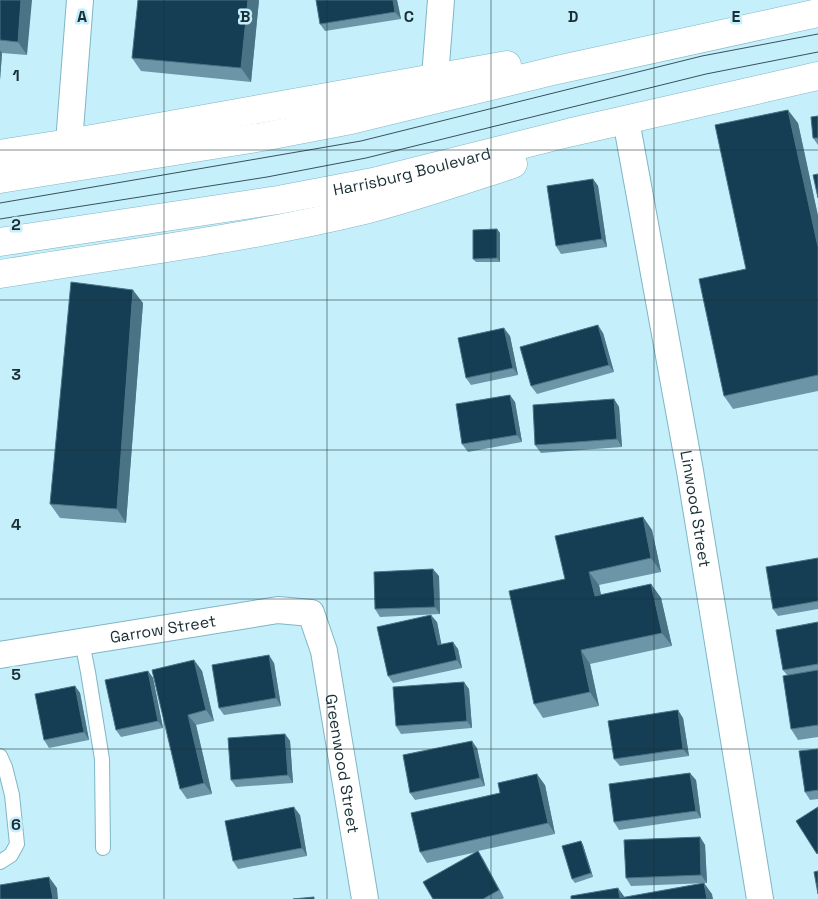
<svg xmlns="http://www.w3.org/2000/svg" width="818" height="899" font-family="'Space Grotesk',sans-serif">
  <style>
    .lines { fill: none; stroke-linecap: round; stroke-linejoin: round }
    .lane-casing { stroke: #80b6c4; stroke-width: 16 }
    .street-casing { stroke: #80b6c4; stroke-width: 28 }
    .secondary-casing { stroke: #80b6c4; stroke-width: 29 }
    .lane { stroke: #fff; stroke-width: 14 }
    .street { stroke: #fff; stroke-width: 26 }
    .secondary { stroke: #fff; stroke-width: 28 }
    .tram { stroke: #395259; stroke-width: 1 }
    .wall { fill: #6c96a8 }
    .shaded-wall { fill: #4a7386 }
    .building { fill: #153e54; stroke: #4a7386 }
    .grid { fill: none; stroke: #1a2f35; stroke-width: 1; stroke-opacity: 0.55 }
    .labels { text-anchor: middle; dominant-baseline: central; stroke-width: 5; stroke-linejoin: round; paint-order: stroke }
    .street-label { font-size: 16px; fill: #1a2f35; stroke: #c4effb }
    .grid-label { font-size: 16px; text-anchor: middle; font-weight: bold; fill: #1a2f35; stroke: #c4effb; stroke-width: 5; stroke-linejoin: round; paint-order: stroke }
  </style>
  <rect width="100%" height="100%" fill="#c4effb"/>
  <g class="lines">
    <g class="lane-casing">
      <g id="lane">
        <polyline points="82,642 88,672 102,759 103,848"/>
        <polyline points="0,756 5,767 12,795 17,844 11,855 0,862"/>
      </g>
    </g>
    <g class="street-casing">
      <g id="street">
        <polyline points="435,77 441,0"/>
        <path id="s1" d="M626 120 690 471 760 899"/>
        <polyline points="69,143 80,0"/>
        <path id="s2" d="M0 655 278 610 311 613 324 651 365 899"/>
      </g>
    </g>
    <g class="secondary-casing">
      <g id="secondary">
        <polyline points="0,154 69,143 507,65"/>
        <polyline points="0,179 262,137 351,120 557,70 818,13"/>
        <path id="s3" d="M0 242 278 200 373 182 572 132 818 76"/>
        <path d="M0 274C122 254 245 239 365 210 415 197 464 180 513 164"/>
      </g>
    </g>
    <use href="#lane" class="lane"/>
    <use href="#street" class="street"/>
    <use href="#secondary" class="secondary"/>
    <g class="tram">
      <polyline points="0,203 361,141 702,56 818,34"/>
      <polyline points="0,219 267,177 366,158 706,74 818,52"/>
    </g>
  </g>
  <g class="wall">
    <polygon points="0,0 27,55 2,53 0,80"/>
    <polygon points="259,0 251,82 141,71 132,58"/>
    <polygon points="316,0 397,0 401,19 325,31 320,24"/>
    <polygon points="818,116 818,145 813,138"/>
    <polygon points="798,123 818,216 818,391 733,409 724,396 746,269"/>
    <polygon points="593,179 598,186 607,247 561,254 556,246"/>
    <polygon points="497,229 500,233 500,262 476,262 473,259"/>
    <polygon points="143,303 126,523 60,518 50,504"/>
    <polygon points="603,333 614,372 537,394 531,386"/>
    <polygon points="510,336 518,375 471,385 466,378"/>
    <polygon points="614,399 619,407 622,447 541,453 535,445"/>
    <polygon points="515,402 522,442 468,452 462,444"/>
    <polygon points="643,517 652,530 661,572 599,585 601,595 651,584 661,598 672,646 590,664 599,706 543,718 534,704 565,579"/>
    <polygon points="818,558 818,609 778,616 773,609"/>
    <polygon points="439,576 440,614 380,617 375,609"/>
    <polygon points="437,622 441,644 458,649 462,668 393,683 388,676"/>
    <polygon points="818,622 818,737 798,740 791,729 787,675 783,670"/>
    <polygon points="194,660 202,671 214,721 196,725 212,794 187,799 180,789"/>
    <polygon points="274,663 281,706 224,715 219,708"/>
    <polygon points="148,671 153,678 163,728 121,737 116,730"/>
    <polygon points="75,686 80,693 89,740 49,748 44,740"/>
    <polygon points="469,689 472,728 401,734 396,726"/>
    <polygon points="683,718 689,756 620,766 614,759"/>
    <polygon points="285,734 290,741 293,783 236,787 231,780"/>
    <polygon points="477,748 485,786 415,800 410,793"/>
    <polygon points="818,749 818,799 810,800 805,792"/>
    <polygon points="696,780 701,818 619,830 614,822"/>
    <polygon points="545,785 555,834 478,851 483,859 504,898 502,899 433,899 477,852 427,863 420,852 500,793"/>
    <polygon points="300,815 307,856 238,869 233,861"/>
    <polygon points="700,837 705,845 707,883 631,886 626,878"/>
    <polygon points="581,841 583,845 593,877 575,883 572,879"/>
  </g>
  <g class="shaded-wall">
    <polygon points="21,0 32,0 27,55 18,42"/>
    <polygon points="248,0 259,0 251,82 241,68"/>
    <polygon points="393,0 397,0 401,19 395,12"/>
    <polygon points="0,50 2,53 0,80"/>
    <polygon points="788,110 798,123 818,216 818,247"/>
    <polygon points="593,179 598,186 607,247 602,239"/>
    <polygon points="497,229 500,233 500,262 497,258"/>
    <polygon points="133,290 143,303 126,523 117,509"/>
    <polygon points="598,325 603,333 614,372 609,365"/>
    <polygon points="504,328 510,336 518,375 513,368"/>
    <polygon points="510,395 515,402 522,442 517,435"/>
    <polygon points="614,399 619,407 622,447 617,439"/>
    <polygon points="643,517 652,530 661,572 651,558"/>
    <polygon points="433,569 439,576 440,614 435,607"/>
    <polygon points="589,572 599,585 604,610 595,596"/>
    <polygon points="651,584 661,598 672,646 662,633"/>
    <polygon points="431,615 437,622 443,652 438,645"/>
    <polygon points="453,642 458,649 462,668 457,660"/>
    <polygon points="581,650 590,664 599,706 590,692"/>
    <polygon points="269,655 274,663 281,706 276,698"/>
    <polygon points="194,660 202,671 214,721 206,710"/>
    <polygon points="148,671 153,678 163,728 158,721"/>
    <polygon points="464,682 469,689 472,728 467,721"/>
    <polygon points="75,686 80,693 89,740 84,732"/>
    <polygon points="678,710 683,718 689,756 683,749"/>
    <polygon points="188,715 196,725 212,794 204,783"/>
    <polygon points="285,734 290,741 293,783 288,775"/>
    <polygon points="472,741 477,748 485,786 480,778"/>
    <polygon points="690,773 696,780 701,818 696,811"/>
    <polygon points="537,774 545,785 555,834 548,823"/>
    <polygon points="294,807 300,815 307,856 302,848"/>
    <polygon points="700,837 705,845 707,883 701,875"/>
    <polygon points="581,841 583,845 593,877 591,873"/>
    <polygon points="478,851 483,859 504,898 499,890"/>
    <polygon points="49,877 57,888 58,899 53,899"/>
    <polygon points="704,883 712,894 713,899 707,899"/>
    <polygon points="618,888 626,899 620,898"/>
  </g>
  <g class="building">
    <polygon points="0,0 21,0 18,42 0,40"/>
    <polygon points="138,0 248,0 241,68 132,58"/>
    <polygon points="316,0 393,0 395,12 320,24"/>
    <polygon points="788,110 818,247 818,375 724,396 699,279 746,269 715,125"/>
    <polygon points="818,116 818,138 813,138 811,117"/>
    <polygon points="818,174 818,198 813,175"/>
    <polygon points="593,179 602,239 556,246 547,186"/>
    <polygon points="497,229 497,258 473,259 473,230"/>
    <polygon points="71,282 133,290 117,509 50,504"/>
    <polygon points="598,325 609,365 531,386 520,347"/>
    <polygon points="504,328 513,368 466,378 458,338"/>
    <polygon points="510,395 517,435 462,444 456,404"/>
    <polygon points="614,399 617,439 535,445 533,405"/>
    <polygon points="643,517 651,558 589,572 595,596 651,584 662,633 581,650 590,692 534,704 509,591 565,579 555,536"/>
    <polygon points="818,558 818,601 773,609 766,567"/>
    <polygon points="433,569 435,607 375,609 374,572"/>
    <polygon points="431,615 438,645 453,642 457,660 388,676 377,627"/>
    <polygon points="818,622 818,664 783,670 776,630"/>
    <polygon points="269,655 276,698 219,708 212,665"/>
    <polygon points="194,660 206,710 188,715 204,783 180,789 152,670"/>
    <polygon points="818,670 818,725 791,729 783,676"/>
    <polygon points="148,671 158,721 116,730 105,680"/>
    <polygon points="464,682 467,721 396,726 393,687"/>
    <polygon points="75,686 84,732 44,740 35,694"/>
    <polygon points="678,710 683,749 614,759 608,721"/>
    <polygon points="285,734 288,775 231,780 228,738"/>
    <polygon points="472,741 480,778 410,793 403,755"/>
    <polygon points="818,749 818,790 805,792 799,751"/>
    <polygon points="690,773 696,811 614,822 609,784"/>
    <polygon points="537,774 548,823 420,852 411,813 500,793 498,783"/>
    <polygon points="294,807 302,848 233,861 225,821"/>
    <polygon points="818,807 818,853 817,854 796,821"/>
    <polygon points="700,837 701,875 626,878 624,840"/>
    <polygon points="581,841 591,873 572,879 562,846"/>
    <polygon points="478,851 499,890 483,899 433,899 423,882"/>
    <polygon points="818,871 818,894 814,872"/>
    <polygon points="49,877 53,899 0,899 0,885"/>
    <polygon points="704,883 707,899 571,899 571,896 618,888 620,898"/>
    <polygon points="314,897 314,899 293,899"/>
  </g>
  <path class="grid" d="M164 0V899M327 0V899M491 0V899M654 0V899M0 150H818M0 300H818M0 450H818M0 599H818M0 749H818"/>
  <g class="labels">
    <g class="street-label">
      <text stroke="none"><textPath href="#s3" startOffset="418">Harrisburg Boulevard</textPath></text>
      <text stroke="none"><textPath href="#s1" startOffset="395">Linwood Street</textPath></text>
      <text stroke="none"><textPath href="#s2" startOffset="165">Garrow Street</textPath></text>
      <text stroke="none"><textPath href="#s2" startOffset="469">Greenwood Street</textPath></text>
    </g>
  </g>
  <g class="grid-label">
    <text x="82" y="22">A</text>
    <text x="245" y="22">B</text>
    <text x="409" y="22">C</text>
    <text x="573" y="22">D</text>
    <text x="736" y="22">E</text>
    <text x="16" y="81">1</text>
    <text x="16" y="230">2</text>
    <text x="16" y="380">3</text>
    <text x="16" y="530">4</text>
    <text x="16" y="680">5</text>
    <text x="16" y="830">6</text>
  </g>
</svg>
